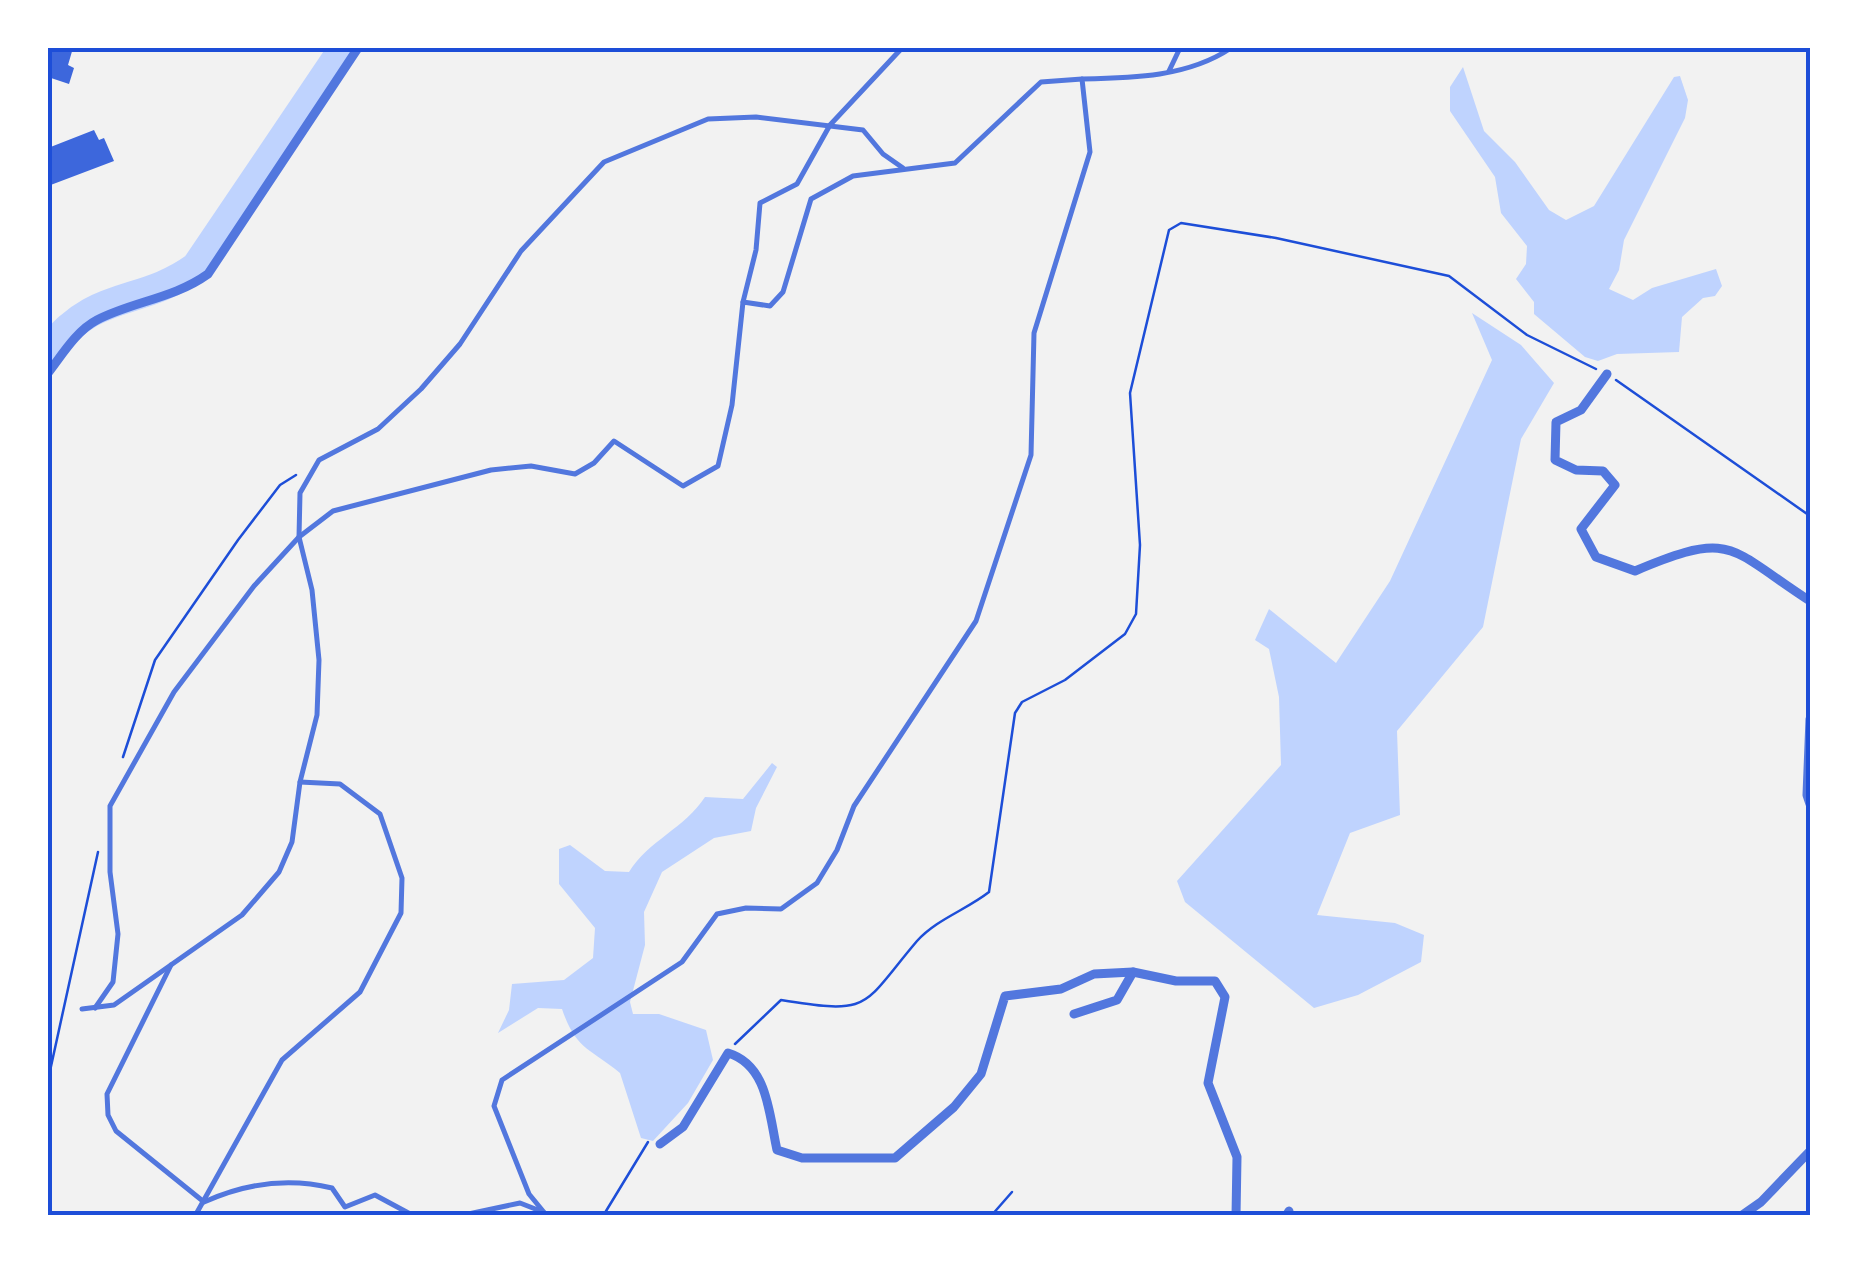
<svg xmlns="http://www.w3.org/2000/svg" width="1858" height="1263" font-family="'Public Sans',sans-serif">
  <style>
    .water { fill: #bfd3fe }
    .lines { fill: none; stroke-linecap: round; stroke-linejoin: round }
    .river { stroke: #bfd3fe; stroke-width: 30 }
    .building { fill: #3d67dc }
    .path { stroke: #1d4ed8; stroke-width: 2.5 }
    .service { stroke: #5277de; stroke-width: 5 }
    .minor { stroke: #5277de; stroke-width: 9 }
    .neatline { fill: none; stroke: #1d4ed8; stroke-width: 4 }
  </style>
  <rect width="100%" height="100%" fill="#f2f2f2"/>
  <g class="water">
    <polygon points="1463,67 1484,131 1515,162 1549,210 1566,220 1594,206 1674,77 1680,76 1688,100 1685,118 1624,240 1619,270 1609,289 1633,300 1652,288 1716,269 1722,286 1715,296 1703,298 1682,317 1679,352 1617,354 1598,361 1585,357 1534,314 1534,302 1516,279 1526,264 1527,246 1501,213 1495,177 1450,111 1450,87"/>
    <polygon points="1472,313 1521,345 1554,383 1521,439 1483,627 1397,731 1400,815 1350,833 1317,915 1395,923 1424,935 1421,962 1358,995 1314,1008 1185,902 1177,881 1281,765 1279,697 1269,649 1255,640 1269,609 1336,663 1390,581 1492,360"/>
    <path d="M772 763 777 767 756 808 751 831 714 838 662 872 644 912 645 945 630 1002 633 1014H659L706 1030 713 1060 688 1103 653 1141 641 1138 620 1073C590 1048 576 1050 562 1009L538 1008 498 1033 509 1010 512 984 564 980 593 958 595 928 559 884V849L570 845 605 871 629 872C648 841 685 828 705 797L743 799Z"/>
  </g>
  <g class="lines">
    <path class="river" d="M48 350C98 287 139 308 196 267L344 48"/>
  </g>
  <g class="building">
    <polygon points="48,48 73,48 68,65 74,68 69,84 48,77"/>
    <polygon points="94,130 99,140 104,138 114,161 48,186 48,148"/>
  </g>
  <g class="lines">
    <g class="path">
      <polyline points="1616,380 1810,516"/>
      <polyline points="123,757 155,660 238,540 280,485 296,475"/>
      <path d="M735 1044 781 1000C873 1015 861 1007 917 941 937 919 966 910 989 892L1015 713 1022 702 1065 680 1125 634 1136 614 1140 545 1130 393 1169 230 1181 223 1276 238 1449 276 1527 335 1596 369"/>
      <polyline points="48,1080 98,852"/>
      <polyline points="603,1216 648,1142"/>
      <polyline points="991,1216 1012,1192"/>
    </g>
    <g class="service">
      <polyline points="1169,71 1180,48"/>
      <polyline points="743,302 756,250 760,203 797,184 830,125 902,48"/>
      <path d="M171 965 107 1094 108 1115 116 1131 204 1202C246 1183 287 1177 332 1188L345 1207 375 1195 414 1216"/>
      <polyline points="95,1008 113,982 118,934 110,872 110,806 174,692 254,586 299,537 333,511 491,470 531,466 575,474 594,463 614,441 683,486 718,466 732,405 743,302 770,306 783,292 811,199 853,176 955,163 1041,82 1082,79"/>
      <polyline points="82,1009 114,1005 242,915 279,872 292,842 300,782 317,715 319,660 312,590 299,537 300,493 319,460 378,429 421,389 460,344 521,251 604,162 708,119 756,117 863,130 883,154 903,168"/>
      <polyline points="195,1216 282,1060 360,992 401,913 402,878 380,814 340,784 300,782"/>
      <polyline points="459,1216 520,1203 543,1212"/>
      <path d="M547 1216 529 1194 494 1106 502 1080 682 962 717 914 746 908 781 909 817 883 837 850 854 806 976 621 1031 455 1034 333 1090 152 1082 79C1133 78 1188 77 1231 48"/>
    </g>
    <g class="minor">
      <path d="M48 373C62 355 76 331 97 320 134 301 173 299 208 274L358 48"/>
      <path d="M1607 374 1581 410 1556 422 1555 460 1576 470 1603 471 1615 485 1581 529 1596 557 1635 571C1734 529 1728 548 1810 601"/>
      <polyline points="1810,719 1807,795 1810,804"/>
      <polyline points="1074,1014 1117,1000 1133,972"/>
      <path d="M660 1144 683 1127 728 1053C768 1065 769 1114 777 1150L802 1158H895L954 1107 981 1074 1005 996 1061 989 1094 974 1133 972 1176 981H1215L1225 997 1208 1083 1237 1157 1236 1216"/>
      <polyline points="1286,1216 1289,1211"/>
      <polyline points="1741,1216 1761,1202 1810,1151"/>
    </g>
  </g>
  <rect width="1858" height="1263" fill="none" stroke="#ffffff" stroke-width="100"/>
  <rect x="50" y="50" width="1758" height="1163" class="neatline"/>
</svg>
